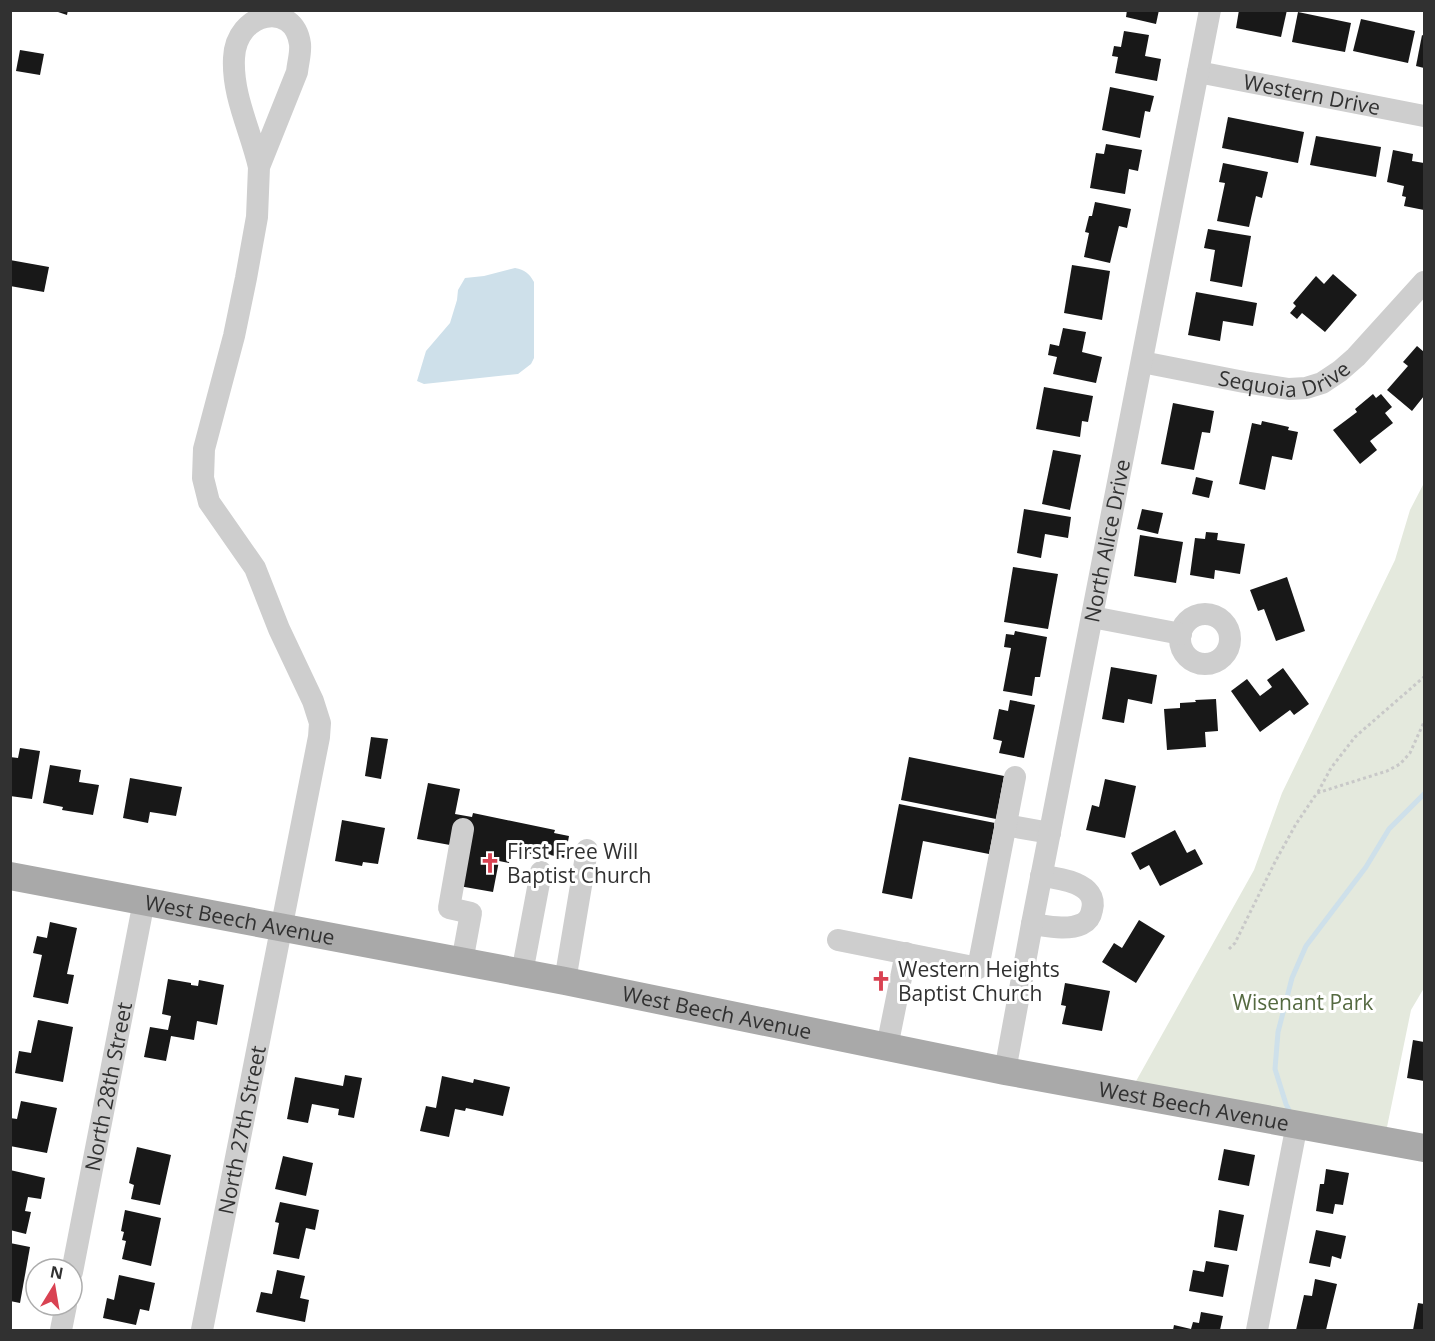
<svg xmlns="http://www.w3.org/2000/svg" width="1435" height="1341" font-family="'Open Sans',sans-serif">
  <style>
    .green { fill: #e4e9dd }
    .water { fill: #cee0ea }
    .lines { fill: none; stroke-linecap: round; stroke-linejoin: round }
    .stream { stroke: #cee0ea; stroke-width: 5 }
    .building { fill: #181818 }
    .path { stroke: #c8c8c8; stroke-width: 3; stroke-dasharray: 3 3; stroke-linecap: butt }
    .minor { stroke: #cecece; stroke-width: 22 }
    .major { stroke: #a9a9a9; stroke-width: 28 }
    .labels { text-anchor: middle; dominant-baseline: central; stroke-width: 6; stroke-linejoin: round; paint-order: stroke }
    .street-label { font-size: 21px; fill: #313131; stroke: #fff }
    .poi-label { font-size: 21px; fill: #313131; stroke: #fff; text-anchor: start }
    .park-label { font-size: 21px; fill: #556a41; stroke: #fff }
  </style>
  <rect width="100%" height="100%" fill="#fff"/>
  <polygon class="green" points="1424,483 1424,988 1411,1010 1386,1132 1135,1083 1254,870 1282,793 1395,560 1410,510"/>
  <path class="water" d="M515 268C525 270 529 273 534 282V358L531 364 518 374 424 384 417 381 426 351 450 323 457 300 458 290 465 278 484 276Z"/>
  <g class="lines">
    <polyline class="stream" points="1291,1114 1286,1104 1275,1069 1278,1032 1292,978 1306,946 1366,867 1389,829 1424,794"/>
  </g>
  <g class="building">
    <polygon points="52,10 68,10 67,15"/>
    <polygon points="1127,10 1159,10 1156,24 1126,17"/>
    <polygon points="1239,10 1287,10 1281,37 1236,28"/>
    <polygon points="1298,12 1351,23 1345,52 1292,42"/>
    <polygon points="1361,19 1415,31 1408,63 1353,51"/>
    <polygon points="1124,31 1149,35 1145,56 1161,59 1157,81 1115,73 1118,57 1112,56 1114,46 1121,47"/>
    <polygon points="1422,35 1424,36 1424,68 1416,66"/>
    <polygon points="20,50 44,54 40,75 16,71"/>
    <polygon points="1110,87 1154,96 1150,112 1145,111 1140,138 1102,130"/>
    <polygon points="1228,117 1304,132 1298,163 1222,148"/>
    <polygon points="1316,136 1381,147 1376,177 1310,165"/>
    <polygon points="1106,144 1142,150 1138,171 1129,169 1125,194 1090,188 1096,153 1104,154"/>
    <polygon points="1393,150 1413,154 1412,161 1424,163 1424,210 1404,206 1406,197 1402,196 1404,186 1387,182"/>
    <polygon points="1223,163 1268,172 1262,198 1256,196 1249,227 1217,221 1225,183 1219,182"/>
    <polygon points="1095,202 1131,209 1127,228 1119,226 1110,263 1084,257 1089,233 1085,232 1089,216 1092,216"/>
    <polygon points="1208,229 1251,236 1242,287 1210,281 1215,250 1204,248"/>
    <polygon points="10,260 49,267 44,292 10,286"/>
    <polygon points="1072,265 1110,271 1102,320 1064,313"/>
    <polygon points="1333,274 1357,295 1325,332 1302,313 1297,319 1290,313 1296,306 1293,303 1316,276 1324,284"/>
    <polygon points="1196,292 1257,303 1253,326 1223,321 1220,341 1188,335"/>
    <polygon points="1063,328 1086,332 1082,352 1102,357 1096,383 1053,374 1057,357 1048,355 1050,344 1059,346"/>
    <polygon points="1417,346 1424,352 1424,396 1412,411 1387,390 1408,366 1403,362"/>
    <polygon points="1044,387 1093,396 1088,422 1082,421 1080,437 1036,429"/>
    <polygon points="1373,394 1376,398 1381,394 1392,407 1385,413 1393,423 1370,441 1377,450 1360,464 1333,430 1357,412 1355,409"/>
    <polygon points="1173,403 1214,411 1210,433 1202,432 1194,470 1161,464"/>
    <polygon points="1262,421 1289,427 1288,430 1298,432 1292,460 1272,456 1265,490 1239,484 1252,423 1261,425"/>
    <polygon points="1053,450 1081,455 1070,510 1042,504"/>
    <polygon points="1196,477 1213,481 1209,498 1192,494"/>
    <polygon points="1024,509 1071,517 1068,538 1045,534 1041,558 1017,553"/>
    <polygon points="1142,509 1163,513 1158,534 1137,529"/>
    <polygon points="1206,532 1218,533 1217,540 1245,544 1240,574 1215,570 1214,579 1190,575 1195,538 1205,539"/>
    <polygon points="1140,535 1183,542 1176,583 1134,576"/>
    <polygon points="1013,567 1058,574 1048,629 1004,622"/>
    <polygon points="1287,577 1305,631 1276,641 1264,609 1258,611 1250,590"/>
    <polygon points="1015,631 1047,637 1040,677 1035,677 1032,696 1003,691 1011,648 1004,647 1006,634 1014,635"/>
    <polygon points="1111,667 1157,675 1152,704 1128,699 1124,723 1102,719"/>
    <polygon points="1283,668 1309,704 1294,715 1290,710 1260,732 1231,691 1247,679 1260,696 1272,687 1267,680"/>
    <polygon points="1216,699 1218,731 1205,732 1206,747 1167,750 1164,709 1180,708 1180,703 1196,702 1195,700"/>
    <polygon points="1010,700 1035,705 1024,758 999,753 1002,741 993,739 999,709 1008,711"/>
    <polygon points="371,737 388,739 381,779 365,776"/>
    <polygon points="20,748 40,751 32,799 10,796 10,757 18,758"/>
    <polygon points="909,757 1004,776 996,819 901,800"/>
    <polygon points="50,765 81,770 79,782 99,785 93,815 62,810 63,807 43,803"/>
    <polygon points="130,778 182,787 176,816 150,812 148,823 123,818"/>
    <polygon points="1105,779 1136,786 1125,838 1086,830 1092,805 1099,807"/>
    <polygon points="428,783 460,789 455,814 472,817 473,813 555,830 554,833 569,836 565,858 550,855 549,858 511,850 509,863 499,861 493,892 459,886 450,845 417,839"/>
    <polygon points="899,804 995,823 989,854 923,841 912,899 882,893"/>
    <polygon points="342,820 385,828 378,864 363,862 362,866 335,861"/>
    <polygon points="1175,830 1187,853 1195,849 1203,864 1160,886 1149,865 1140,870 1131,853"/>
    <polygon points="1139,920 1165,936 1136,983 1102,962 1114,943 1122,948"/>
    <polygon points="50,922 77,928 67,974 74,975 68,1004 33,997 42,955 33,953 37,936 47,938"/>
    <polygon points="168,979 191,983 191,985 198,986 199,980 224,985 217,1025 197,1021 194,1040 171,1036 166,1061 144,1057 150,1027 168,1030 171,1016 162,1014"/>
    <polygon points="1065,983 1110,991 1102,1031 1062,1024 1066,1006 1061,1005"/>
    <polygon points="38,1020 73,1027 63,1082 15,1073 19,1051 31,1053"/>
    <polygon points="1413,1040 1424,1042 1424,1081 1407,1078"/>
    <polygon points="345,1075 362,1078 354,1118 338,1115 339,1109 312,1104 308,1123 287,1119 295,1077 343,1086"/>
    <polygon points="442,1076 473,1083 474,1079 510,1087 503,1116 466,1108 465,1111 455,1109 449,1137 420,1131 426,1106 436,1108"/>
    <polygon points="21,1101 57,1108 47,1153 10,1146 10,1118 17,1119"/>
    <polygon points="137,1147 171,1155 160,1205 131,1199 134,1185 129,1183"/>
    <polygon points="1224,1149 1255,1155 1249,1186 1218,1180"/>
    <polygon points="283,1156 313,1163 306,1196 275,1189"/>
    <polygon points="1326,1169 1349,1173 1343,1205 1335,1204 1333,1214 1316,1211 1320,1184 1324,1184"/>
    <polygon points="10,1170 45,1178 41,1199 28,1197 25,1211 31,1212 26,1234 10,1230"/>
    <polygon points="280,1202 319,1210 315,1230 306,1228 299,1259 273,1254 279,1223 275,1222"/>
    <polygon points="125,1210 161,1218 151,1266 122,1259 126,1241 122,1240 124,1232 121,1231"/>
    <polygon points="1219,1210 1244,1215 1237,1251 1214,1247"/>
    <polygon points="1316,1230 1346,1236 1341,1259 1332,1256 1330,1267 1309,1263"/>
    <polygon points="10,1243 30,1247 20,1303 10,1301"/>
    <polygon points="1206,1261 1229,1265 1223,1297 1189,1291 1193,1270 1204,1272"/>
    <polygon points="277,1270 305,1276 300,1298 309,1300 305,1322 256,1312 261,1292 272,1294"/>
    <polygon points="119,1275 155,1283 149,1311 140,1309 136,1325 103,1318 107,1298 114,1300"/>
    <polygon points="1315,1279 1337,1284 1326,1330 1296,1330 1304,1295 1312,1296"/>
    <polygon points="1418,1303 1424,1304 1424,1330 1413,1330"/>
    <polygon points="1201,1312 1223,1316 1220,1330 1173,1330 1174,1325 1191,1329 1193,1322 1199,1323"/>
  </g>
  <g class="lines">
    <g class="path">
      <polyline points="1318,792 1331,768 1355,737 1424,677"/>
      <polyline points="1229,949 1235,943 1275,862 1296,824 1317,793 1387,771 1400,764 1410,753 1424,722"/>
    </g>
    <g class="minor">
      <path id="s1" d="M1198 72 1424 116"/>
      <path id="s2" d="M1142 362 1244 382 1289 389 1306 388 1322 383 1340 371 1356 357 1424 282"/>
      <circle cx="1205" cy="639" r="25"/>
      <polyline points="1092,617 1181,634"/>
      <polyline points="1005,825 1050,833"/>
      <path d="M1032 924C1047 926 1067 931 1082 924 1088 921 1091 916 1092 910 1099 883 1059 878 1041 876"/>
      <polyline points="838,940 978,968 1015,777"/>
      <polyline points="462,962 471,913 449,908 463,829"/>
      <polyline points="522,973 541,872"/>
      <polyline points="565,981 587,850"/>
      <polyline points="887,1047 906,953"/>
      <path id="s3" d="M1005 1071 1032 924 1210 10"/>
      <path id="s4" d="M72 1272 144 901"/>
      <polyline points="61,1330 66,1305"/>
      <path id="s5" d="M202 1330 319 737 320 723 313 701 279 629 255 568 209 502 203 478 204 449 234 336 246 278 257 217 259 167 297 72C298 62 301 53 300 44 294 0 236 11 234 58 232 96 251 131 259 167"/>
      <polyline points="1257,1330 1297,1124"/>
    </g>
    <path class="major" id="s6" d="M10 876 565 981 1005 1071 1424 1148"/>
  </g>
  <defs>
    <g id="church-bare" transform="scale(1.62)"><path d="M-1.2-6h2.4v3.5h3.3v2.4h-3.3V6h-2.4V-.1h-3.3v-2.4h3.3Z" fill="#d94252" stroke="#fff" stroke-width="2.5" paint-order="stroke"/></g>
  </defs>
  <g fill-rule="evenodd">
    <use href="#church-bare" x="490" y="863"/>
    <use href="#church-bare" x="881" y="981"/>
  </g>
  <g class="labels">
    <g class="street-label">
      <text stroke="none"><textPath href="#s1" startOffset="116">Western Drive</textPath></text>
      <text stroke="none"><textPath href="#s2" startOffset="146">Sequoia Drive</textPath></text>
      <text stroke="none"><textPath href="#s3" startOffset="540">North Alice Drive</textPath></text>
      <text stroke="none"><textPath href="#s6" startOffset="234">West Beech Avenue</textPath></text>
      <text stroke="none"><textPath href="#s6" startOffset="720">West Beech Avenue</textPath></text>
      <text stroke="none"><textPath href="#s4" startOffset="189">North 28th Street</textPath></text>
      <text stroke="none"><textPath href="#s6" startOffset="1206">West Beech Avenue</textPath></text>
      <text stroke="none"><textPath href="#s5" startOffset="204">North 27th Street</textPath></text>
    </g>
    <g class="poi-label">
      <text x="507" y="851">First Free Will<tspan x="507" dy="24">Baptist Church</tspan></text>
      <text x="898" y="969">Western Heights<tspan x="898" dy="24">Baptist Church</tspan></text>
    </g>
    <g class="park-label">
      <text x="1303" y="1002">Wisenant Park</text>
    </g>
  </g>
  <rect width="1435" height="1341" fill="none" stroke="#313131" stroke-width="24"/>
  <g transform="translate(54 1287) rotate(11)"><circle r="28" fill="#ffffff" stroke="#adadad" stroke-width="1.5"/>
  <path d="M0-4.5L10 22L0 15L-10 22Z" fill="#d94252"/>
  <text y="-9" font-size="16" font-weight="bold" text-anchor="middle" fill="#313131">N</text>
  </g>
</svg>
